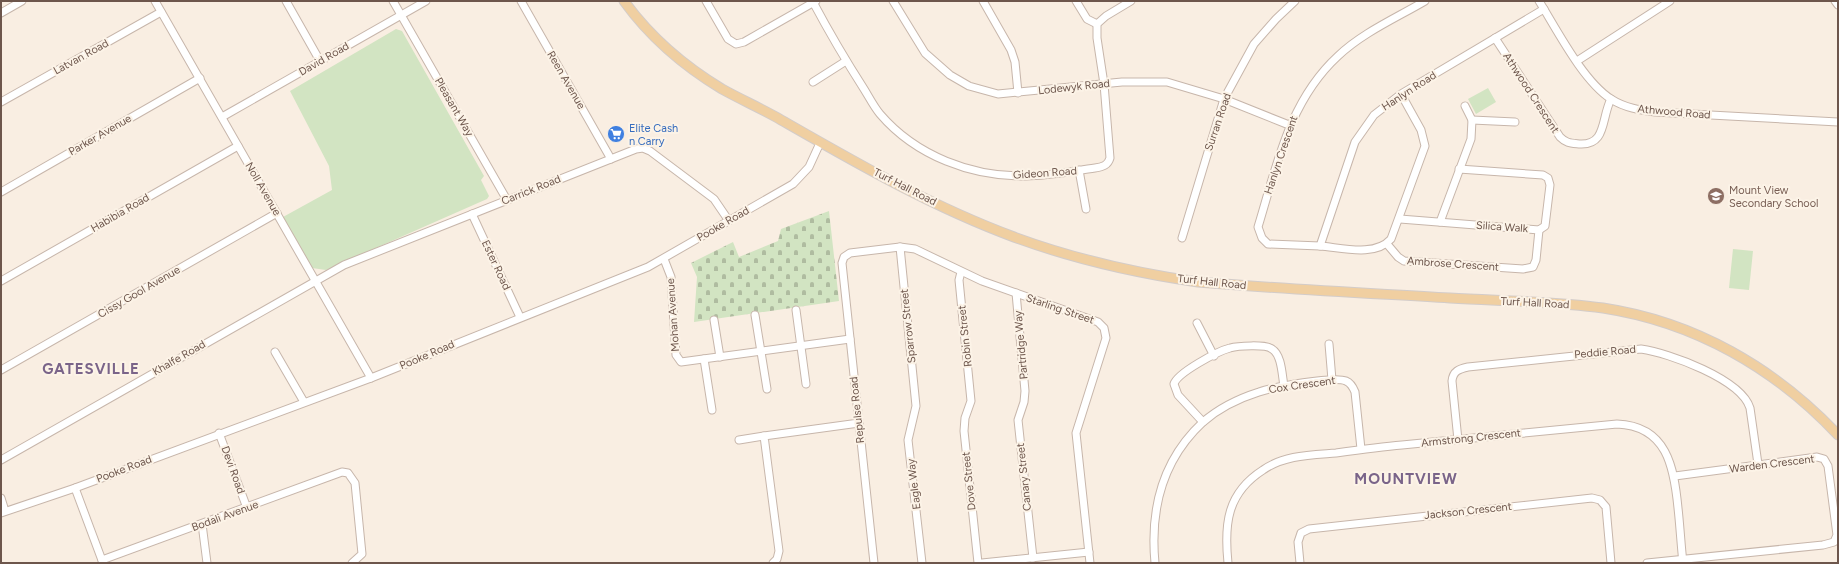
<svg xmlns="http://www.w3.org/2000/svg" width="1839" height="564" font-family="Figtree,sans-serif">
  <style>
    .cemetery { fill: url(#cemetery-stones) }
    .park { fill: #d2e4c2 }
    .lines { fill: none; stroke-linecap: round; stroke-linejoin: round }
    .minor-casing { stroke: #c7b6ab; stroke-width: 9 }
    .major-casing { stroke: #d3ccc9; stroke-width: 11 }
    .minor { stroke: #fff; stroke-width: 7 }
    .major { stroke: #f0cfa1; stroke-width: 9 }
    .labels { text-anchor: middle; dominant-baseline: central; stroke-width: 4; stroke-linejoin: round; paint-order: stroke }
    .street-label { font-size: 11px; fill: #6d564c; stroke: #fcf3e7 }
    .shop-label { font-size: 11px; fill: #366cbe; stroke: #fcf3e7; text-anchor: start }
    .education-label { font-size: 11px; fill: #785e54; stroke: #fcf3e7; text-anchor: start }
    .district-label { font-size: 15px; font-weight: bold; letter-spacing: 1px; fill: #7a6489; stroke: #fcf3e7 }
  </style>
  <defs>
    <pattern id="cemetery-stones" width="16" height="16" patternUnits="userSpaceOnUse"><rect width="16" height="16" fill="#d2e4c2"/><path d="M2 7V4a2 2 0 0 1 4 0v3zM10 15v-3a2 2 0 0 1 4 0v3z" fill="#afbca0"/></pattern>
  </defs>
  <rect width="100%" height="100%" fill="#f9eee2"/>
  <polygon class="cemetery" points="829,211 839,301 694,322 697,277 691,263 733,242 739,257 778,241 781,229"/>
  <g class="park">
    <polygon points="396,29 402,31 484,176 481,180 489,196 487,199 326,270 312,268 283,217 332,190 329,166 290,91"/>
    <polygon points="1488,88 1496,102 1476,114 1468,99"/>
    <polygon points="1733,249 1753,251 1749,290 1729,288"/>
  </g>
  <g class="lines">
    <g class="minor-casing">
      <g id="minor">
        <polyline points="155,1 371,378"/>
        <polyline points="286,1 320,61"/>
        <polyline points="393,1 507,200"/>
        <polyline points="521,1 611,159"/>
        <polyline points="706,1 728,39 736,44 744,42 816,1"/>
        <polyline points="893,1 925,53 950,75 969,86 998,94 1122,82 1167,82 1224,99 1289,125"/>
        <polyline points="983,1 1011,50 1015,62 1018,93"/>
        <polyline points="1076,1 1087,19 1097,24"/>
        <path d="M1539 1C1557 30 1583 81 1611 99 1625 108 1640 110 1655 112L1838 122"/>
        <polyline points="1835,1 1838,5"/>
        <path d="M813 2C829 32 846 61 864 89 869 97 874 107 880 114 916 156 972 177 1026 176 1049 176 1073 171 1095 168 1103 167 1108 165 1110 158L1104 84 1097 38V24L1106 16 1131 1"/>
        <polyline points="1,13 22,1"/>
        <path d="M1495 38 1560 137C1566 143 1570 143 1579 144 1607 146 1601 118 1611 99"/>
        <polyline points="1577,61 1670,1"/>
        <polyline points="813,82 846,61"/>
        <path d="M1401 94 1421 130 1425 146 1391 239C1375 257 1343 248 1320 246L1355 142 1374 115 1401 94 1544 9"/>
        <polyline points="1,102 161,12"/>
        <polyline points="222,117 426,1"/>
        <polyline points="1472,120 1515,122"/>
        <polyline points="1079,170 1086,209"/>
        <polyline points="1,192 200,78"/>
        <polyline points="472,214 520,317"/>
        <polyline points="1400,219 1539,230 1545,226 1550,185 1548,178 1543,175 1459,169"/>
        <polyline points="1440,222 1471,139 1472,120 1465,106"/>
        <polyline points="1182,238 1224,99 1254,44 1276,19 1295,1"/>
        <polyline points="1387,244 1398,257 1404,261 1523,269 1533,267 1536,260 1539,230"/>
        <path d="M1320 246 1268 244 1262 238 1258 227C1277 165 1289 101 1338 56 1362 33 1396 18 1425 1"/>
        <polyline points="900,247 916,406 908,440 922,563"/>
        <polyline points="664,259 671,277 676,355 681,362 850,339"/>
        <polyline points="961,272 959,280 971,401 965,418 964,431 978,563"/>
        <polyline points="1,281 238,146"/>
        <polyline points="1016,293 1025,391 1024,402 1018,420 1033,558"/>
        <polyline points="796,310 806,384"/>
        <polyline points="755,315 767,389"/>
        <polyline points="714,320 720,357"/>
        <polyline points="1197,323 1214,356"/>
        <polyline points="1329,344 1332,380"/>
        <polyline points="275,352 304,402"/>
        <polyline points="704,359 712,410"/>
        <polyline points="1,370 277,213"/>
        <path d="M1203 422 1178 395 1174 384C1177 373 1218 351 1230 348 1237 346 1266 344 1272 349 1282 355 1282 376 1284 386"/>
        <polyline points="219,433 247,508"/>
        <polyline points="739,440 764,436"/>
        <path d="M1458 440 1452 381C1453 371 1459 369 1468 367L1641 349C1669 353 1741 379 1750 408L1758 464"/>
        <polyline points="1,460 344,265 636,149 643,148 650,151 714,199 729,221"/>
        <polyline points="75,488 103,563"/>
        <polyline points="1,498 5,511"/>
        <polyline points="1,513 75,488 371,378 648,267 793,184 809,167 820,143"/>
        <polyline points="202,524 207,563"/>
        <polyline points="102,560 342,472 348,473 355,483 362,554 352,563"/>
        <polyline points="773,563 777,559 779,551 764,436 859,423"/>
        <polyline points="874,563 842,263 844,257 850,253 900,247 915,249 982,281 1098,322 1104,328 1106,338 1076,433 1090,563"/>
        <polyline points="982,563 1089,552"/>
        <path d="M1155 563C1150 510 1162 460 1203 422 1218 409 1240 398 1259 392 1273 387 1334 376 1346 381 1351 383 1353 387 1355 392L1361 449"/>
        <path d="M1228 563C1224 524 1227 493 1263 470 1284 455 1311 455 1336 453 1358 450 1380 447 1402 445 1474 438 1545 431 1617 424 1667 426 1674 467 1678 508 1680 526 1681 545 1683 563"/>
        <polyline points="1300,563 1298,542 1301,533 1309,529 1592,498 1600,500 1606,507 1611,563"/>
        <polyline points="1647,563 1823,545 1834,542 1837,535 1828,466 1824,459 1817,457 1675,476"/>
      </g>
    </g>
    <g class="major-casing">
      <path id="major" d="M624 1C650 37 684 66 722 89 740 99 758 107 776 117 853 161 930 206 1014 237 1074 259 1135 273 1198 282 1282 289 1366 293 1450 298 1501 301 1553 301 1603 308 1695 322 1775 368 1838 435"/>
    </g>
    <use href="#minor" class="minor"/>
    <use href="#major" class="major"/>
  </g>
  <defs>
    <g id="supermarket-disc" transform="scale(0.9)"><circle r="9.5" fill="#3f7fe0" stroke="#fcf3e7"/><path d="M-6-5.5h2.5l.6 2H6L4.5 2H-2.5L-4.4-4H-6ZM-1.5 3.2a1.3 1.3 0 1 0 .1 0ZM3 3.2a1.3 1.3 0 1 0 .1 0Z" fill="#fff"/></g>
    <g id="school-disc" transform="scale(0.9)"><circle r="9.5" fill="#8d6e63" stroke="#fcf3e7"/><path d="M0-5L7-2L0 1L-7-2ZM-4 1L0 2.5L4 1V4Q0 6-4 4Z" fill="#fff"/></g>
  </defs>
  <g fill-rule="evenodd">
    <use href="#supermarket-disc" x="616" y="134"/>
    <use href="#school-disc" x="1716" y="196"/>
  </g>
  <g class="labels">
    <g class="street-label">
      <text transform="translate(81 57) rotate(-29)">Latvan Road</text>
      <text transform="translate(324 59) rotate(-30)">David Road</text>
      <text transform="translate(566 80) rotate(60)">Reen Avenue</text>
      <text transform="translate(1074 87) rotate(-6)">Lodewyk Road</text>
      <text transform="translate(1409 91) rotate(-33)">Hanlyn Road</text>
      <text transform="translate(1531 93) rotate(57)">Athwood Crescent</text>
      <text transform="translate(454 107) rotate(60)">Pleasant Way</text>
      <text transform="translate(1674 112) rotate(5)">Athwood Road</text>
      <text transform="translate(1218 122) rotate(-71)">Surran Road</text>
      <text transform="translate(100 135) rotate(-30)">Parker Avenue</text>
      <text transform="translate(1281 155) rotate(-71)">Hanlyn Crescent</text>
      <text transform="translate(1045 173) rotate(-4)">Gideon Road</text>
      <text transform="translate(905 187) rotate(27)">Turf Hall Road</text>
      <text transform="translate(263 189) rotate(60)">Noll Avenue</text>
      <text transform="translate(531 190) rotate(-22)">Carrick Road</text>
      <text transform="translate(120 213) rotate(-30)">Habibia Road</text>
      <text transform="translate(723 224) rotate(-30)">Pooke Road</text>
      <text transform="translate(1502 227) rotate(4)">Silica Walk</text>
      <text transform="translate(1453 264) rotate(4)">Ambrose Crescent</text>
      <text transform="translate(496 265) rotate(65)">Ester Road</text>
      <text transform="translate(1212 282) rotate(6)">Turf Hall Road</text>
      <text transform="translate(139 292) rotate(-30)">Cissy Gool Avenue</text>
      <text transform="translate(1535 303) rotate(3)">Turf Hall Road</text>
      <text transform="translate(1060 309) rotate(19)">Starling Street</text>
      <text transform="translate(673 315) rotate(-94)">Mohan Avenue</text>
      <text transform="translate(908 326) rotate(-96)">Sparrow Street</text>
      <text transform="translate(965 336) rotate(-96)">Robin Street</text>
      <text transform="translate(1021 345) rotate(-95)">Partridge Way</text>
      <text transform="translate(1605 352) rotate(-5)">Peddie Road</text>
      <text transform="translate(427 355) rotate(-23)">Pooke Road</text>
      <text transform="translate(179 358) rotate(-30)">Khalfe Road</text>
      <text transform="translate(1302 385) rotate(-8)">Cox Crescent</text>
      <text transform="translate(857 410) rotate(-96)">Repulse Road</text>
      <text transform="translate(1471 438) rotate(-6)">Armstrong Crescent</text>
      <text transform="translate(1772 464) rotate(-7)">Warden Crescent</text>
      <text transform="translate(124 469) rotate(-21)">Pooke Road</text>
      <text transform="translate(233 470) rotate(70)">Devi Road</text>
      <text transform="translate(1024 477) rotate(-96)">Canary Street</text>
      <text transform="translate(969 481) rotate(-96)">Dove Street</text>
      <text transform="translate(914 484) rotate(-97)">Eagle Way</text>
      <text transform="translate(1468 511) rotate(-6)">Jackson Crescent</text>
      <text transform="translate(225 516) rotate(-20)">Bodali Avenue</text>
    </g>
    <g class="shop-label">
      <text x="629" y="128">Elite Cash<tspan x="629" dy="13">n Carry</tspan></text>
    </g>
    <g class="education-label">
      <text x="1729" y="190">Mount View<tspan x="1729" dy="13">Secondary School</tspan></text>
    </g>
    <g class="district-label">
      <text x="91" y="369">GATESVILLE</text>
      <text x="1406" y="479">MOUNTVIEW</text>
    </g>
  </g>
  <rect width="1839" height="564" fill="none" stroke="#6d564c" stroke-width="4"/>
</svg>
